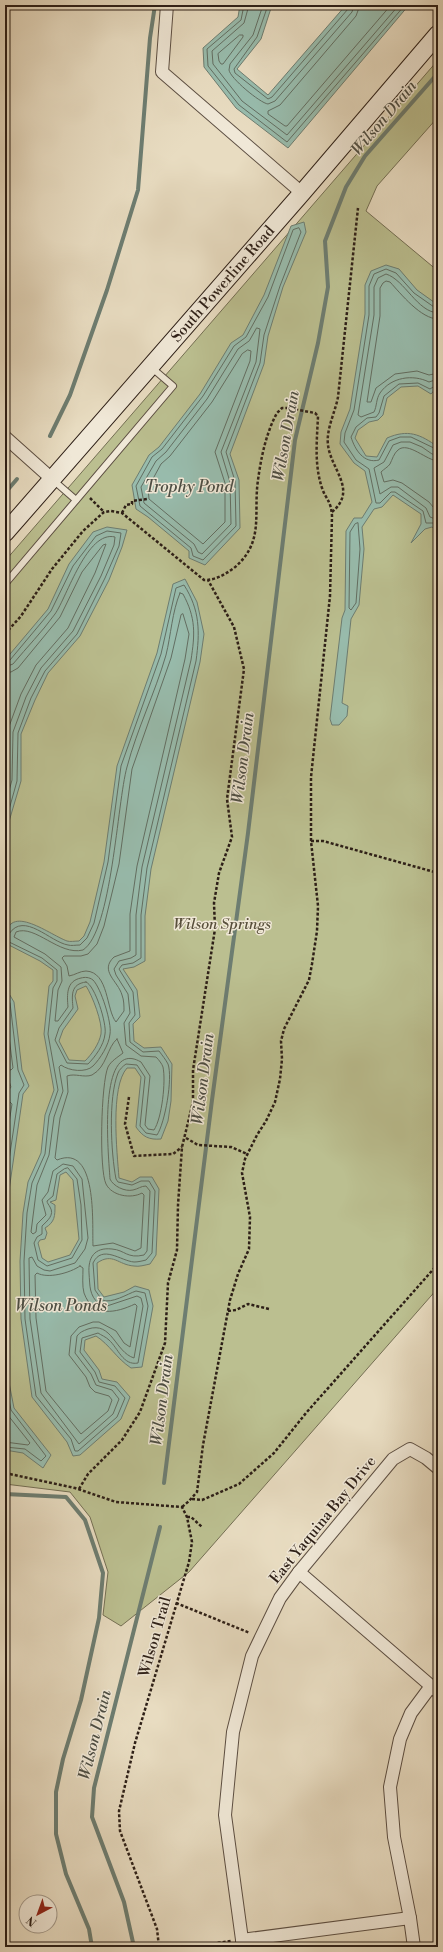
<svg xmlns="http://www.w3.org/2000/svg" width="443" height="1952" font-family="'Libre Bodoni',serif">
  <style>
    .green { fill: #bbbf90; stroke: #746f54 }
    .water { fill: #98bcad; stroke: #6d7d71; fill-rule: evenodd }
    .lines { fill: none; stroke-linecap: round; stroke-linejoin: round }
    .shore { stroke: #626e62; stroke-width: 1 }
    .stream { stroke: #6d7d71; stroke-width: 4 }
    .lane-casing { stroke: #5c4e42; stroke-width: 8 }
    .street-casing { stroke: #5c4e42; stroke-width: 14 }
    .secondary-casing { stroke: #2d1f17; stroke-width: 19 }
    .path { stroke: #2d1f17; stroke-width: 2.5; stroke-dasharray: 3 2; stroke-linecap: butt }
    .lane { stroke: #f0e8d7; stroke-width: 6 }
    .street { stroke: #f0e8d7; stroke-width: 12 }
    .secondary { stroke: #f0e8d7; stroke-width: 17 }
    .labels { text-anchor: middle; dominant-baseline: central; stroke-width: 3; stroke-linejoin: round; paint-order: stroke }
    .street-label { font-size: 15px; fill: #2d1f17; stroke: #f0e8d7 }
    .park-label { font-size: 15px; font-style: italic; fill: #584f3b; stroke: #f0e8d7 }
    .water-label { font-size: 16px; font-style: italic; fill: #4d4e44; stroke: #f0e8d7 }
  </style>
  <rect width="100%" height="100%" fill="#e8dcc1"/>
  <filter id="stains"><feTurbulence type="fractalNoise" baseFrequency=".005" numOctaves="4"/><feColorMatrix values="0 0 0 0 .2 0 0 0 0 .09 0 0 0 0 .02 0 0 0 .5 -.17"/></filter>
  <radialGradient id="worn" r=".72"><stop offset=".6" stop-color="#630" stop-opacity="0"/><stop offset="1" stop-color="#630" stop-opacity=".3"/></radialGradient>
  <polygon class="green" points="438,60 438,117 377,186 366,211 438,271 438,1288 189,1572 121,1626 103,1615 108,1572 90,1517 70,1492 5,1484 5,561"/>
  <g class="water">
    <polygon points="240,5 272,5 261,39 237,69 268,95 346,5 409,5 288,148 236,108 204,67 203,48 238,17"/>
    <polygon points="304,222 306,232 283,287 268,336 264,364 230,454 239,480 240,528 205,565 189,558 189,551 148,517 136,509 132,485 149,455 159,447 200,394 231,343 243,335 264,295 291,226"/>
    <path d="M386 265 399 269 417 290 438 305V386L431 394 418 386 401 387 387 398 383 415 378 420 369 422 358 430 355 438 366 456 377 457 387 438C408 429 420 434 438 447V531L432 527 425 529 411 543 421 524V514L393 495 382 507 374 509 362 527 364 549 359 605 351 619 342 703 348 706 347 716 339 725H332L330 719 342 618 345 610 346 531 354 518H362L372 502 365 471 354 463 340 444 341 432 350 409 365 314V285L371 271Z"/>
    <polygon points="107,527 127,530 122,547 109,580 80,636 48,673 35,700 21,734 21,781 5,835 5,660 48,609 69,564 93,532"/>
    <path d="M185 579 197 602 204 634 200 662 151 869 145 916V961L134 967 123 969 137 990 140 1017 133 1024 134 1041 144 1048 161 1047 172 1064 171 1101 168 1121 161 1139C149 1140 143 1137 136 1127L141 1077 135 1068H127C110 1087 117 1152 119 1178L132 1182 140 1177H152L159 1189 156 1255 150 1264C145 1265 139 1267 134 1266 118 1265 113 1252 97 1263L98 1289 104 1297 124 1292 135 1286 149 1290 153 1306 142 1367 131 1368C116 1358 110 1345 96 1336L85 1340 84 1350 99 1370 102 1379 117 1382 130 1397 121 1419 80 1455 73 1456 67 1442 32 1397 21 1319 20 1261 23 1213 28 1182 41 1153 45 1115 54 1090 44 1034 49 986 53 981V970L40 961 5 943C5 899 48 934 67 941 70 942 75 941 79 941L84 936 90 922 104 862 117 766 157 653 173 584ZM86 986C92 995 103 1023 101 1034 99 1044 92 1054 85 1061L69 1060 59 1041 63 1030 78 1009 75 996 77 990ZM66 1172 73 1180 79 1239 70 1255 48 1262 42 1258 38 1243 40 1240 45 1239 47 1233 45 1228C55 1222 55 1216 55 1205L50 1202 56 1200 60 1175Z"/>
    <polygon points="5,987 14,1002 22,1070 29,1086 23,1094 5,1218 5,1095 11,1087 8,1078 5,1078"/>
    <polygon points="5,1362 14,1408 51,1455 43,1468 23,1453 5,1450"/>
  </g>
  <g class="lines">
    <g class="shore">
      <polyline points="244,5 241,20 207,49 208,66 239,105 287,142 405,5"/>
      <polyline points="249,5 244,23 212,51 213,64 242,101 287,135 399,5"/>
      <path d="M263 5 253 35 230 64 229 70C230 78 260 103 268 104L275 101 352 12 354 5"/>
      <polyline points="268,5 257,37 234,69 235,73 268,99 272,97 348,9 349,5"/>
      <polyline points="360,5 356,16 280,105 268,111 268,114 285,126 287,126 391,5"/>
      <polygon points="240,35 243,35 243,37 223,64 221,64 219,61 218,54"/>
      <polygon points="299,228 301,232 280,286 264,335 260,363 226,452 235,481 236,526 203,560 193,556 191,548 140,506 136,486 152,457 162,449 203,396 234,346 246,337 268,297 293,230"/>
      <polyline points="438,308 434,307 414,293 396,273 386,269 374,274 369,286 369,315 354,410 345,433 344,442 356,460 369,469 376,503 380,503 391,492 395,492 423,511 426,523 433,523 438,526"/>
      <path d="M438 313C417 312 405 280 386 274L378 278 374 287V315L358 415 361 417 374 412C377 406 376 399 380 393 391 377 413 374 429 382L438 379"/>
      <path d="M438 319C421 319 401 294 390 282L386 281 383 283 380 288V316L367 402H371L376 388 395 374 417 371 429 375 438 373"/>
      <polygon points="257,328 260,329 256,362 221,452 230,482 231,524 202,554 198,552 194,544 144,503 141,487 156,461 166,452 207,399 238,349 249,341"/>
      <polygon points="248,350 251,351 250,361 215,452 225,483 225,522 203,544 149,499 148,488 161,464 170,456 212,402 242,354"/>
      <path d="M438 384 430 389 418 383 399 384 384 396 379 413 376 417 367 418 356 427 351 437C355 450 364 464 379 460L389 441 400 437H411L438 450"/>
      <polyline points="438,455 432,454 422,447 410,442 401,442 393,445 384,462 374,468 380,494 391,487 398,487 426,508 430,517 438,520"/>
      <path d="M438 461C427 461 408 441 398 450 394 453 392 460 390 464 388 467 384 469 381 472L384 482 393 480 402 483 429 502 438 513"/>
      <polygon points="358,523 360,549 356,603 351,610 349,608 350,532 355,524"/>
      <path d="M180 593 183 594C196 618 195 634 191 660L142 867 136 915V955L131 958 119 961 114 969 116 975 128 994 130 1013 124 1023 126 1045 141 1056 156 1057C159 1060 162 1064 163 1067 166 1081 162 1118 154 1130L148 1129 145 1125 150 1076 141 1062C96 1036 109 1160 110 1179 113 1186 125 1192 133 1190 138 1189 141 1186 146 1186L150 1191 147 1251 144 1255C127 1259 125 1250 112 1249 94 1247 88 1258 89 1273 90 1286 89 1295 99 1304L107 1306 137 1296 141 1298 143 1306 134 1358C115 1352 112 1321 88 1329 83 1331 80 1332 77 1336L75 1353 91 1374 96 1385 112 1390 119 1399 113 1414 79 1444 41 1393 30 1319 29 1258 32 1257 37 1266 44 1270 50 1271 75 1263 85 1249 88 1238 82 1179 73 1166 63 1164 53 1171 48 1192 42 1200 46 1215 37 1224 36 1232 33 1234 31 1232 37 1185 49 1155 54 1117 63 1091 59 1067 61 1065C69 1071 86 1073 93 1066 100 1059 109 1045 110 1034 112 1023 101 988 93 980 89 977 85 977 81 978 66 981 67 995 68 1007L58 1021H55L58 990 62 981 61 967 45 954 14 937 16 932C35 924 59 956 83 950 112 931 117 803 127 767 137 729 155 693 166 655 171 635 172 612 180 593Z"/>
      <path d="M183 614 189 634 185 659 137 866 130 914V951L114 957C99 971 118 981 122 995 124 1000 124 1006 124 1011L116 1022C106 1010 109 972 86 971 80 971 75 975 69 976L67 966 62 958 64 956H81L88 954 97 944 104 926 119 864 132 769 171 658 181 615Z"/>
      <polyline points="5,662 10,660 51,611 73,566 96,536 107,531 121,533 119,546 105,578 77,634 45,671 31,698 18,733 17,781 5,824"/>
      <path d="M5 667 13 664C27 647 42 632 55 614 67 597 87 530 115 537L114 545 101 576 73 631 41 668 26 697 13 732 12 780 5 805"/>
      <polyline points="5,673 11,672 18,668 60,617 82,572 103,545 106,544 95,573 68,628 36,665 21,694 7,732 5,781"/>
      <path d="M5 935 9 934C24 911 50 942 68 945 71 946 76 945 80 945L87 938 94 923 108 862 121 766 161 654 176 588 184 585C200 610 200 632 196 661L147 868 141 915V958L133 963 122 965 119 969 133 992 135 1015 129 1023 130 1042 143 1052 159 1051C162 1055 166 1060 168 1064 173 1078 165 1123 157 1135L146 1133 140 1126 145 1077 137 1065 126 1064C123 1066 119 1070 118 1073 108 1098 111 1153 116 1179L118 1182 132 1185 141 1181H149L155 1191 152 1253 146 1260C142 1261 138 1262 134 1262 121 1261 102 1244 93 1263L95 1290 102 1300C112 1304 127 1294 136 1291L145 1293 148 1306 138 1363C123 1366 118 1348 109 1340 106 1337 101 1335 98 1333L82 1338 80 1352 95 1372 99 1382 115 1386 125 1398 117 1417 78 1451H75L71 1439 36 1396 25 1319 24 1261 27 1213 32 1183 45 1154 49 1116 58 1090 48 1034 53 988 57 981V970L42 958 5 940"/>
      <path d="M86 982C95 985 107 1024 105 1034 104 1045 95 1057 88 1064L67 1063 55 1040 59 1028 73 1008C72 996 70 984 86 982Z"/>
      <polyline points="5,995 10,1003 18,1070 24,1085 19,1093 5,1187"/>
      <polyline points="5,1006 13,1068 11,1070 5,1069"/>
      <path d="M117 1039 123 1053C118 1057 111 1061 108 1067 101 1083 99 1170 106 1184 112 1196 131 1199 142 1193L144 1195 141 1248 135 1251 113 1243 93 1246C92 1224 98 1143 57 1160L55 1158 60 1118 68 1092 67 1076C75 1073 84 1078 92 1075 107 1067 107 1047 117 1039Z"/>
      <polyline points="5,1102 10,1102 12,1104 5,1148"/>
      <path d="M68 1168 77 1179 81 1205 82 1240 72 1258 47 1266 38 1260 34 1243 37 1237 42 1234V1226C47 1221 55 1215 50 1207 49 1205 47 1203 47 1201L53 1196 57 1174 64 1169Z"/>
      <path d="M80 1266 83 1268C83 1276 82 1286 84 1293 93 1318 116 1313 135 1304L137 1306 130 1347 124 1343 116 1331 99 1322H93L79 1327 71 1336 69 1355 86 1377 90 1387 95 1392 109 1396 112 1400 108 1411 81 1434 46 1391 36 1318 35 1275 37 1273C48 1279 70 1273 80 1266Z"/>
      <polyline points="5,1379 11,1410 46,1456 41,1461 25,1449 5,1447"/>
      <polyline points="5,1409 7,1414 30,1443 28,1445 5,1442"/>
    </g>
    <g class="stream">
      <polyline points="50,436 70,395 107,290 138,190 150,38 155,5"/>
      <polyline points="5,493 17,479"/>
      <polyline points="164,1483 212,1100 248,833 295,440 318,343 328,287 325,241 346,187 365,156 438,73"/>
      <polyline points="5,1494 66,1497 85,1520 103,1573 99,1618 81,1700 63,1759 56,1792 56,1834 66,1874 89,1929 92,1947"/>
      <polyline points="134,1947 124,1902 92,1817 94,1788 160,1527"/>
    </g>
    <g class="lane-casing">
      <g id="lane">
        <polyline points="53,480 76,500"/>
        <polyline points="5,584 173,386 152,368"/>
      </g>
    </g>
    <g class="street-casing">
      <g id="street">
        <polyline points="167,5 162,72 302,193"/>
        <polyline points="5,437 52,479"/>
        <polyline points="299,1572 438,1692"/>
        <polyline points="242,1940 410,1918"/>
        <polyline points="243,1947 225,1815 233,1732 252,1656 280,1598 299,1572 393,1459 410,1449 426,1458 438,1468"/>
        <polyline points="414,1947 410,1918 394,1837 390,1787 400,1739 411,1713 431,1686"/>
      </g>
    </g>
    <g class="secondary-casing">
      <polyline id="secondary" points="5,533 302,193 438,34"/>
    </g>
    <g class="path">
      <polyline points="90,498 104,512"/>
      <path d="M332 512C358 490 331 470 328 445 326 429 335 413 338 397L358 208"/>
      <polyline points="122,513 126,505 132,504 132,501 147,499"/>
      <path d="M5 634 21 616 52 569 83 531 104 512 111 511 122 513 204 580C216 580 224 575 234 568 265 542 253 514 258 480 261 458 266 433 277 413L282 408H288L315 413 318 416C317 440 314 464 322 488 326 500 331 500 332 516L330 596 311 777V841L318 906 317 931 312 964 309 980 284 1029 281 1041 282 1059 280 1079 275 1102 266 1121 257 1135 245 1159 242 1173 250 1217 249 1249 238 1274 230 1300 203 1445 197 1492 189 1501 182 1507"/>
      <polyline points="311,841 323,841 438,873"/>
      <polyline points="129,1097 125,1124 134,1156 173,1154 182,1147"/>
      <polyline points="186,1138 198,1145 231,1147 247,1154"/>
      <polyline points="228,1311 236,1310 248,1304 269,1309"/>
      <polyline points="5,1473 75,1488 116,1502 182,1507 187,1517 192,1542 189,1562 135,1743 119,1811 120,1831 157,1929 159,1947"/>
      <polyline points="79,1489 88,1474 122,1440 140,1412 165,1343 168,1283 177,1250 178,1205 182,1147 193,1102 193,1070 215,929 214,903 219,873 232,837 227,799 244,669 234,627 208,580"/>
      <polyline points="192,1499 202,1500 239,1484 274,1453 306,1413 438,1264"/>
      <polyline points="187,1517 191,1517 202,1527"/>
      <polyline points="176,1603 250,1633"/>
      <polyline points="188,1947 231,1941"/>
    </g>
    <use href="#lane" class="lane"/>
    <use href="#street" class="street"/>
    <use href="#secondary" class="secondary"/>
  </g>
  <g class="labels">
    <g class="street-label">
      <text transform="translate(223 284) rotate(-49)">South Powerline Road</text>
      <text transform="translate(323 1520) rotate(-51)">East Yaquina Bay Drive</text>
      <text transform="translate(155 1637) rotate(-74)">Wilson Trail</text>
    </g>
    <g class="park-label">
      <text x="222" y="924">Wilson Springs</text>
    </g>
    <g class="water-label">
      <text transform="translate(384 118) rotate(-50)">Wilson Drain</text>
      <text transform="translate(286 436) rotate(-80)">Wilson Drain</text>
      <text x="189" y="487">Trophy Pond</text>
      <text transform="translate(243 758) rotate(-83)">Wilson Drain</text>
      <text transform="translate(203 1079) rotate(-83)">Wilson Drain</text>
      <text x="61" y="1306">Wilson Ponds</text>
      <text transform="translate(162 1400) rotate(-83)">Wilson Drain</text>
      <text transform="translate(95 1735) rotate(-76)">Wilson Drain</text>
    </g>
  </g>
  <rect width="443" height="1952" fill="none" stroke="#e8dcc1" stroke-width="20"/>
  <rect x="6" y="6" width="431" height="1940" fill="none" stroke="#2d1f17" stroke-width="2"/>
  <rect x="10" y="10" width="423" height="1932" fill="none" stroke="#2d1f17"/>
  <g transform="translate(38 1914) rotate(221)"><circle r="19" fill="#f0e8d7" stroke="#a2988a"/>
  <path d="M0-3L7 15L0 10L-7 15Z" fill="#8f2418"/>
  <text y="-6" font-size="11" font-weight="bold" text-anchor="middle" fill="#2d1f17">N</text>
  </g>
  <rect width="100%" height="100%" filter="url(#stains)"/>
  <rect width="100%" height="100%" fill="url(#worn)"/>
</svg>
